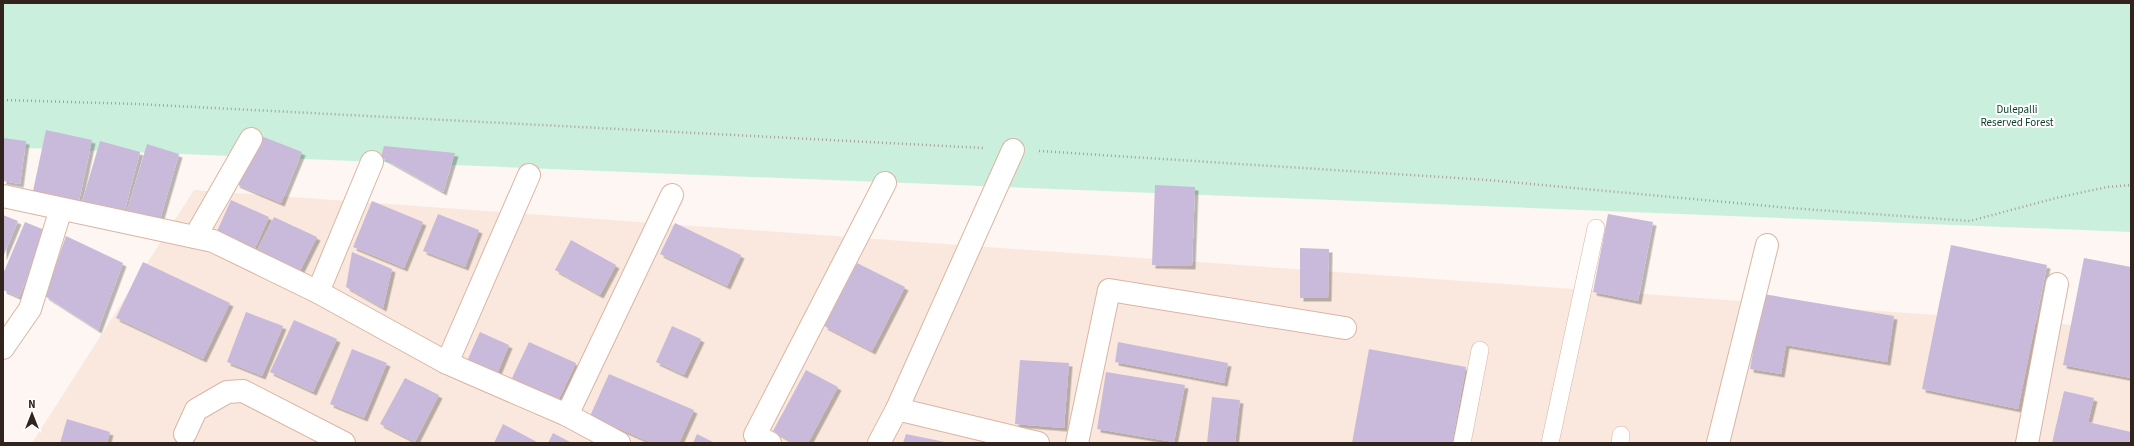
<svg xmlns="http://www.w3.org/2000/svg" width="2134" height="446" font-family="'Source Sans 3',sans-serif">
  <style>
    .built { fill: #fae8de }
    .green { fill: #cbefdd }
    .building { fill: #c9badb; filter: url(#shadow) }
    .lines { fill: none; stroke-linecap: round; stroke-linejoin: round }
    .lane-casing { stroke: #dab5a3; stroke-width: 18 }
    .street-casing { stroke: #dab5a3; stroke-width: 24 }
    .path { stroke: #a99e98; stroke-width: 2.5; stroke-dasharray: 1 3; stroke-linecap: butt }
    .lane { stroke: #fff; stroke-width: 17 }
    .street { stroke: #fff; stroke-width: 22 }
    .labels { text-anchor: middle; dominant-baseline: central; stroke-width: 4; stroke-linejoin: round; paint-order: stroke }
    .park-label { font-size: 11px; fill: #0c402c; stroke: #fff }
  </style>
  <defs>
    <filter id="shadow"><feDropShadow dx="3.5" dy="3.5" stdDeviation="0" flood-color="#0004"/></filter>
  </defs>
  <rect width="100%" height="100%" fill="#fef6f2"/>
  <polygon class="built" points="194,190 2131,329 2131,443 32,443"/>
  <polygon class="green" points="3,3 2131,3 2131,232 3,147"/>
  <g class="building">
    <polygon points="46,130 92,140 79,201 33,191"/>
    <polygon points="256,134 302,152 281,203 236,184"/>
    <polygon points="3,138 26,141 20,184 3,181"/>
    <polygon points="100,141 140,152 124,213 82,202"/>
    <polygon points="147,144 179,154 158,226 125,217"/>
    <polygon points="384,146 455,153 443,192 381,157"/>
    <polygon points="1155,185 1195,187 1192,266 1152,265"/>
    <polygon points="231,200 269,217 252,255 214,238"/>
    <polygon points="372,201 423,222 404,268 353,247"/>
    <polygon points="438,214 479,230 465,267 423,251"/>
    <polygon points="1608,214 1653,222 1638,301 1593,292"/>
    <polygon points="3,215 18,221 3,257"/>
    <polygon points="274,217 317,237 297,277 254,256"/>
    <polygon points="25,222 47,231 19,297 3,290 3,274"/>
    <polygon points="675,223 741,255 727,286 660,254"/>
    <polygon points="66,236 123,263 98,330 45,296"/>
    <polygon points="571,240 616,265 600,295 555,270"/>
    <polygon points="1951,245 2047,265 2018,409 1922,389"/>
    <polygon points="1300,248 1329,249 1328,298 1300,298"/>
    <polygon points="352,252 392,269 383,308 346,287"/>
    <polygon points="2084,258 2131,267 2131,378 2063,365"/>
    <polygon points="143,262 230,303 203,359 116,318"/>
    <polygon points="857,263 905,287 872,351 824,326"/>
    <polygon points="1763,294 1894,316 1887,362 1786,345 1781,374 1750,369"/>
    <polygon points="246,312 283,326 262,376 227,362"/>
    <polygon points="294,320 337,339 313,392 270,372"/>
    <polygon points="672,326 701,339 684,375 656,362"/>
    <polygon points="480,332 509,345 497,374 467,361"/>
    <polygon points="529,342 576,363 559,399 512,378"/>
    <polygon points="1118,342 1228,363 1224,383 1115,362"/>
    <polygon points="352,349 387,363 364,418 330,404"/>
    <polygon points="1369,349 1466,367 1452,443 1352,443"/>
    <polygon points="1020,360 1069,363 1064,428 1015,424"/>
    <polygon points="806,370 838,387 808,443 794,443 773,431"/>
    <polygon points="1106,372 1185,385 1174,442 1097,429"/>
    <polygon points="609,374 694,410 679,443 652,443 590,416"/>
    <polygon points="405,378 439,395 415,442 380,424"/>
    <polygon points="2064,391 2094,398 2088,422 2131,432 2131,443 2052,443"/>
    <polygon points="1212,397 1240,400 1235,443 1207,443"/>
    <polygon points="67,419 110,432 107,443 60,443"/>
    <polygon points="503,424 539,443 494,443"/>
    <polygon points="553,433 572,443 548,443"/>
    <polygon points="697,434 715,443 693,443"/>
    <polygon points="906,434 945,442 945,443 903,443"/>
  </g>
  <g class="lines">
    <g class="lane-casing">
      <g id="lane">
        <polyline points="1462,443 1480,350"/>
        <polyline points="1550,443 1596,228"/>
        <polyline points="1620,443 1621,435"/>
      </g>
    </g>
    <g class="street-casing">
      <g id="street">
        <polyline points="3,196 213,241 318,292 447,363 567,415 619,443"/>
        <polyline points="195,237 251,139"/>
        <polyline points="318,292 372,162"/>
        <polyline points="3,348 30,309 61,209"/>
        <polyline points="447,363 529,175"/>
        <polyline points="897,409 1013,150"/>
        <polyline points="567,415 672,195"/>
        <polyline points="185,434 196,410 227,392 243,391 344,443"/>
        <polyline points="770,443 755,435 885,183"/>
        <polyline points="879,443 897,409 1038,443"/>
        <polyline points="1077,443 1109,290 1345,328"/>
        <polyline points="1718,443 1767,245"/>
        <polyline points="2027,443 2057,284"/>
      </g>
    </g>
    <g class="path">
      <polyline points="3,100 137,104 984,148"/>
      <polyline points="1039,151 1488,180 1790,208 1970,221 2056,198 2107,187 2131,185"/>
    </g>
    <use href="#lane" class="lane"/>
    <use href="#street" class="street"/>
  </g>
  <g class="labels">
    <g class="park-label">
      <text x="2017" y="109">Dulepalli<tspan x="2017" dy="13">Reserved Forest</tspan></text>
    </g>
  </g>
  <rect width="2134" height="446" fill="none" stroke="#32241c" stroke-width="8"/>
  <g transform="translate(32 414)" stroke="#ffffff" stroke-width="3" paint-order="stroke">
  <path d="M0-3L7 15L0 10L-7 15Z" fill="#32241c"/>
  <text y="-6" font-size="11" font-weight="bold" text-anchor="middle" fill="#32241c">N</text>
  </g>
</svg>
